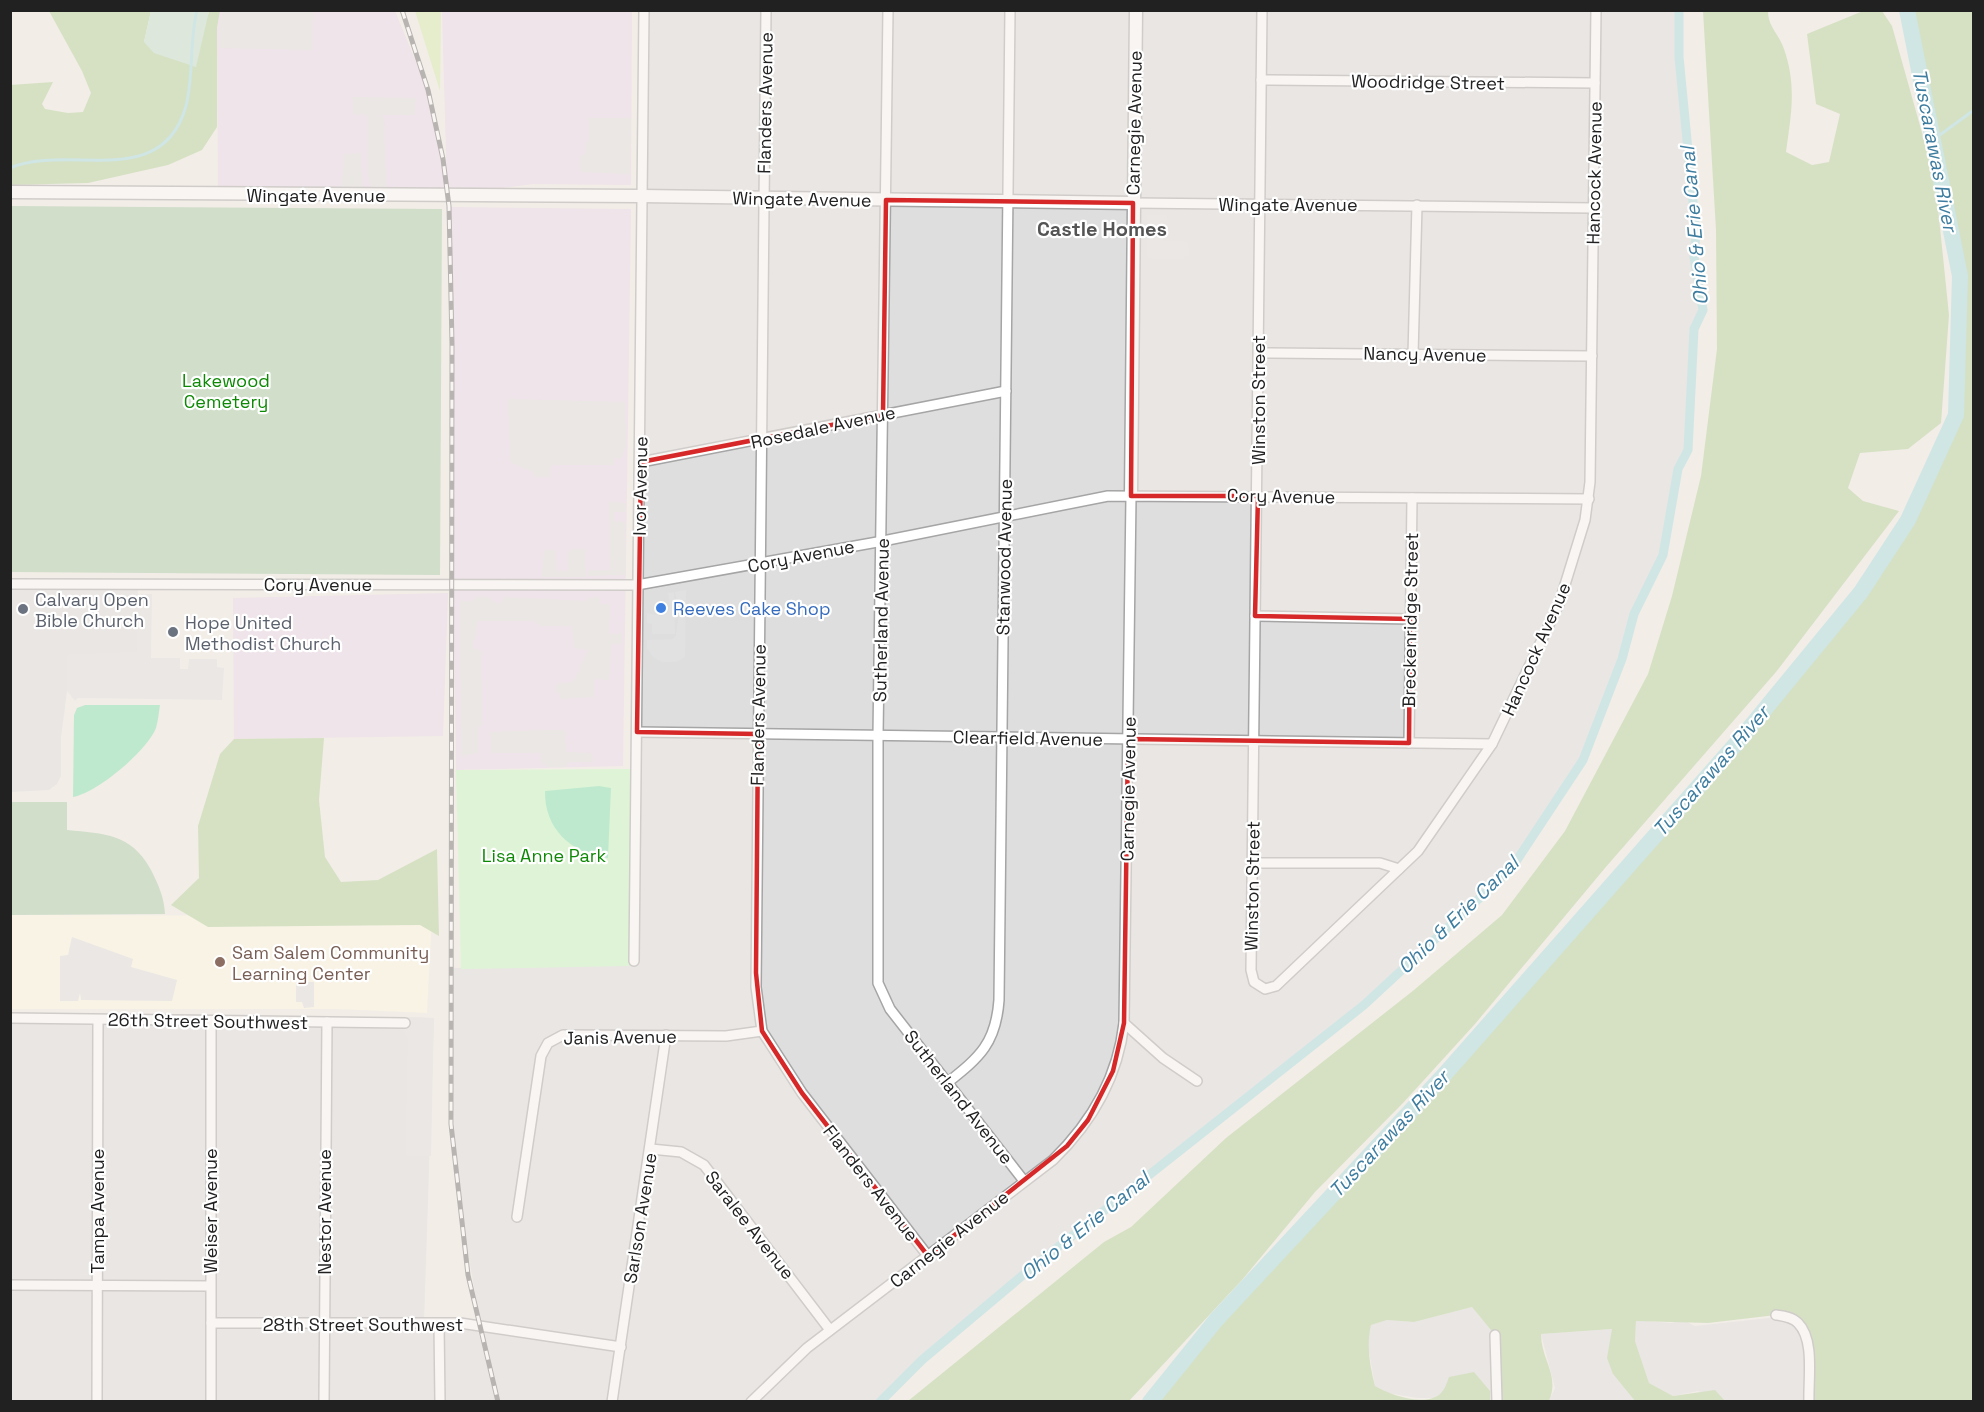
<svg xmlns="http://www.w3.org/2000/svg" width="1984" height="1412" font-family="'Space Grotesk',sans-serif">
  <style>
    .residential { fill: #dfdede }
    .industrial { fill: #ebd9eb }
    .education { fill: #fffbe3 }
    .grass { fill: #d6eeab }
    .forest { fill: #b3d399 }
    .wetland { fill: #c3e1cf }
    .cemetery { fill: #a7cca7 }
    .park { fill: #c7fdc3 }
    .pitch { fill: #81e5af }
    .parking { fill: #e1e1e1 }
    .lines { fill: none; stroke-linecap: round; stroke-linejoin: round }
    .stream { stroke: #a5dde2; stroke-width: 3 }
    .canal { stroke: #a5dde2; stroke-width: 9 }
    .river { stroke: #a5dde2; stroke-width: 16 }
    .minor-casing { stroke: #a5a5a5; stroke-width: 12 }
    .tertiary-casing { stroke: #a5a5a5; stroke-width: 15 }
    .minor { stroke: #fff; stroke-width: 9 }
    .tertiary { stroke: #fff; stroke-width: 12 }
    .rail-casing { stroke: #6f6f6f; stroke-width: 5 }
    .rail { stroke: #fff; stroke-width: 3; stroke-dasharray: 9; stroke-linecap: butt }
    .marked { fill: none; stroke: #d62828; stroke-width: 4.5; stroke-linejoin: round }
    .shop-dot { fill: #3f7fe0; stroke: #fff; stroke-width: 2 }
    .worship-dot { fill: #6b7280; stroke: #fff; stroke-width: 2 }
    .education-dot { fill: #8d6e63; stroke: #fff; stroke-width: 2 }
    .labels { text-anchor: middle; dominant-baseline: central; stroke-width: 4.5; stroke-linejoin: round; paint-order: stroke }
    .street-label { font-size: 18px; fill: #212121; stroke: #fff }
    .park-label { font-size: 18px; fill: #0e8905; stroke: #fff }
    .worship-label { font-size: 18px; fill: #5b616d; stroke: #fff; text-anchor: start }
    .shop-label { font-size: 18px; fill: #366cbe; stroke: #fff; text-anchor: start }
    .education-label { font-size: 18px; fill: #785e54; stroke: #fff; text-anchor: start }
    .water-label { font-size: 20px; font-style: italic; fill: #3e7d9f; stroke: #fff }
    .neighbourhood-label { font-size: 20px; font-weight: bold; fill: #545454; stroke: #fff }
  </style>
  <rect width="100%" height="100%" fill="#f2ede7"/>
  <g class="residential">
    <polygon points="644,11 1679,11 1679,57 1696,233 1694,257 1703,310 1694,329 1688,450 1678,469 1663,555 1653,574 1583,760 1511,869 1364,1005 1029,1270 922,1360 880,1401 11,1401 10,1018 327,1022 402,1017 434,1018 424,1323 481,1326 456,1187 450,968 550,967 633,961"/>
    <polygon points="138,583 137,652 67,691 61,738 61,776 57,784 49,790 11,792 11,584"/>
    <polygon points="1472,1307 1491,1330 1493,1401 1490,1401 1490,1391 1442,1393 1433,1398 1417,1398 1388,1393 1375,1386 1367,1340 1370,1325 1387,1320 1414,1322"/>
    <polygon points="1778,1317 1798,1329 1805,1344 1805,1401 1725,1401 1698,1391 1673,1396 1649,1383 1635,1341 1636,1320 1671,1323 1683,1320 1695,1326"/>
    <polygon points="1613,1329 1613,1374 1635,1401 1549,1401 1555,1388 1541,1334"/>
  </g>
  <g class="industrial">
    <polygon points="220,11 395,11 429,94 447,187 442,11 632,11 631,185 533,184 448,195 218,194 217,28"/>
    <polygon points="449,207 631,209 623,766 456,770"/>
    <polygon points="448,593 443,736 234,739 233,598"/>
  </g>
  <polygon class="education" points="10,915 432,916 427,1013 337,1009 11,1009"/>
  <polygon class="grass" points="415,11 441,11 440,91"/>
  <g class="forest">
    <polygon points="49,11 151,11 144,42 208,15 209,11 220,11 217,28 217,127 202,150 168,165 88,183 11,185 10,85 53,82 42,104 45,109 68,113 83,112 91,93 82,71"/>
    <path d="M1703 11H1768C1768 27 1779 34 1784 49 1797 86 1791 115 1786 152L1812 165 1829 162 1840 114 1816 104 1807 34 1863 11H1882L1892 26 1935 179 1949 315 1941 423 1908 449 1860 453 1848 488 1863 501 1899 511 1776 672 1605 868 1475 1024 1403 1103 1315 1192 1242 1280 1129 1401H908L1104 1242 1131 1227 1226 1138 1414 990 1502 915 1565 831 1648 674 1672 596 1701 476 1717 349 1716 230Z"/>
    <path d="M1906 11H1973V1401H1809L1808 1351 1801 1329 1776 1315 1708 1323 1636 1321 1635 1341 1649 1383 1673 1396 1715 1390 1725 1401H1635L1613 1374 1607 1358 1612 1329 1541 1334C1541 1360 1560 1375 1549 1401H1497L1495 1335 1472 1307 1414 1322 1387 1320 1371 1325C1366 1346 1370 1366 1375 1386 1390 1395 1425 1407 1440 1394 1445 1390 1447 1382 1449 1377L1474 1372 1490 1391V1401L1151 1402 1742 737 1861 592 1908 520 1956 415 1960 276Z"/>
    <polygon points="324,738 319,800 325,857 341,882 378,880 437,849 439,936 420,925 208,927 171,905 199,878 198,826 220,754 234,739"/>
  </g>
  <polygon class="wetland" points="151,11 209,11 196,67 154,53 144,42"/>
  <g class="cemetery">
    <polygon points="11,206 442,209 440,575 11,572"/>
    <path d="M11 802H67V830C105 834 131 833 151 870 159 886 164 897 165 914L11 915Z"/>
  </g>
  <polygon class="park" points="630,769 629,966 461,969 456,770"/>
  <g class="pitch">
    <path d="M85 705H160C159 712 158 721 156 728 147 751 97 793 73 797L74 715 77 708Z"/>
    <path d="M599 786 611 788 608 858C571 854 544 828 545 791Z"/>
  </g>
  <g class="parking">
    <polygon points="223,11 313,11 312,50 219,48 219,29"/>
    <polygon points="353,97 416,98 415,115 372,115 384,116 386,189 371,189 367,170 367,115 353,114"/>
    <polygon points="589,118 631,118 630,174 581,172 580,155 585,155 586,142 589,142"/>
    <polygon points="361,153 363,189 341,188 344,154"/>
    <polygon points="1147,215 1167,215 1166,221 1163,221 1163,241 1187,242 1189,255 1184,256 1184,259 1147,258"/>
    <polygon points="508,399 625,402 626,445 622,458 615,458 614,465 551,465 550,477 535,477 533,472 510,462"/>
    <polygon points="609,502 625,503 626,512 614,512 614,521 625,522 626,575 588,576 588,570 610,570"/>
    <polygon points="573,549 585,549 586,577 542,577 543,550 555,550 556,571 568,571 567,552"/>
    <polygon points="686,590 685,657 676,662 662,662 653,657 647,648 647,640 673,639 676,635 679,612 675,592"/>
    <polygon points="674,592 675,634 652,634 652,624 647,623 647,613 661,616 667,614 670,606 668,593"/>
    <polygon points="137,594 152,594 151,658 180,658 180,669 188,669 189,659 217,659 217,667 224,668 222,700 78,698 75,701 67,691 68,655 137,652"/>
    <polygon points="477,596 488,597 498,604 505,597 588,601 589,598 600,597 600,604 610,604 609,634 622,633 622,644 612,644 609,680 595,679 594,697 560,699 560,693 556,693 556,684 573,682 588,650 574,648 572,626 540,626 535,621 478,621 474,644 475,649 481,650 482,726 478,726 478,753 461,756 460,601 473,601"/>
    <polygon points="545,730 565,730 566,752 592,753 593,762 569,762 566,767 546,767 546,764 541,764 541,753 491,753 490,732"/>
    <polygon points="72,937 133,959 131,967 177,980 172,1001 81,1000 80,993 78,1001 60,1001 60,956 68,955"/>
    <polygon points="296,982 314,982 314,1007 304,1008 302,1002 296,1002"/>
    <polygon points="402,1017 434,1018 431,1156 406,1156 408,1039 402,1026"/>
  </g>
  <g class="lines">
    <g class="stream">
      <polyline points="1933,140 1974,110"/>
      <path d="M10 168C69 143 162 192 186 106 194 75 189 42 197 10"/>
    </g>
    <polyline class="canal" points="880,1402 922,1360 1029,1270 1364,1005 1511,869 1583,760 1622,659 1634,614 1663,555 1678,469 1688,450 1694,329 1703,310 1694,257 1696,233 1679,57 1679,10"/>
    <polyline class="river" points="1150,1402 1216,1320 1444,1075 1742,737 1861,592 1908,520 1956,415 1960,276 1907,10"/>
    <g class="minor-casing">
      <g id="minor">
        <polyline points="766,10 756,987 762,1031 802,1093 928,1256"/>
        <polyline points="888,10 878,736 878,983 890,1009 1024,1181"/>
        <polyline points="1262,10 1251,970 1254,982 1265,989 1276,986 1418,851 1492,744 1559,604 1585,520 1590,482 1596,10"/>
        <polyline points="1261,80 1595,83"/>
        <polyline points="1133,203 1593,208"/>
        <polyline points="1259,353 1592,356"/>
        <polyline points="1413,355 1417,205"/>
        <polyline points="641,462 1006,391"/>
        <polyline points="10,584 637,585 883,541 1108,496 1589,499"/>
        <polyline points="1255,616 1410,619"/>
        <polyline points="637,732 1492,744"/>
        <polyline points="1409,743 1412,498"/>
        <polyline points="1252,863 1380,863 1399,869"/>
        <polyline points="634,961 644,10"/>
        <polyline points="10,1018 405,1023"/>
        <polyline points="1124,1023 1163,1058 1197,1081"/>
        <path d="M947 1083C980 1057 996 1043 999 1000L1010 10"/>
        <polyline points="651,1149 681,1152 704,1165 830,1330"/>
        <polyline points="517,1217 541,1056 548,1043 563,1035 726,1036 762,1031"/>
        <polyline points="10,1285 210,1286"/>
        <path d="M1776 1315C1783 1316 1792 1317 1798 1323 1815 1340 1808 1379 1809 1402"/>
        <polyline points="211,1323 460,1323 621,1347"/>
        <polyline points="439,1324 440,1402"/>
        <polyline points="1495,1335 1497,1402"/>
        <polyline points="97,1402 98,1020"/>
        <polyline points="211,1402 211,1021"/>
        <polyline points="324,1402 327,1022"/>
        <polyline points="612,1402 666,1035"/>
        <path d="M751 1402 807 1348 1053 1160C1091 1123 1118 1077 1124 1023L1131 496"/>
      </g>
    </g>
    <g class="tertiary-casing">
      <g id="tertiary">
        <polyline points="10,192 642,196 1133,203"/>
        <polyline points="1131,496 1136,10"/>
      </g>
    </g>
    <use href="#minor" class="minor"/>
    <use href="#tertiary" class="tertiary"/>
    <g class="rail-casing">
      <polyline id="rail" points="402,10 428,90 443,159 449,206 452,344 451,1124 468,1275 498,1402"/>
    </g>
    <use href="#rail" class="rail"/>
  </g>
  <path d="M0 0H1984V1412H0ZM886 200 1133 203 1131 496H1258L1255 616 1410 619 1409 743 1128 739 1124 1023 1113 1071 1088 1120 1067 1146 928 1256 802 1093 762 1031 756 973 758 734 637 732 641 462 883 415Z" fill="#f2ede7" fill-opacity=".55" fill-rule="evenodd"/>
  <path class="marked" d="M886 200 1133 203 1131 496H1258L1255 616 1410 619 1409 743 1128 739 1124 1023 1113 1071 1088 1120 1067 1146 928 1256 802 1093 762 1031 756 973 758 734 637 732 641 462 883 415Z"/>
  <circle class="shop-dot" cx="661" cy="608" r="6"/>
  <g class="worship-dot">
    <circle cx="23" cy="609" r="6"/>
    <circle cx="173" cy="632" r="6"/>
  </g>
  <circle class="education-dot" cx="220" cy="962" r="6"/>
  <g class="labels">
    <g class="street-label">
      <text transform="translate(1428 82) rotate(1)">Woodridge Street</text>
      <text transform="translate(765 103) rotate(-89)">Flanders Avenue</text>
      <text transform="translate(1134 123) rotate(-89)">Carnegie Avenue</text>
      <text transform="translate(1594 173) rotate(-89)">Hancock Avenue</text>
      <text x="316" y="195">Wingate Avenue</text>
      <text transform="translate(802 199) rotate(1)">Wingate Avenue</text>
      <text x="1288" y="204">Wingate Avenue</text>
      <text transform="translate(1425 354) rotate(1)">Nancy Avenue</text>
      <text transform="translate(1258 400) rotate(-90)">Winston Street</text>
      <text transform="translate(823 427) rotate(-12)">Rosedale Avenue</text>
      <text transform="translate(640 486) rotate(-89)">Ivor Avenue</text>
      <text transform="translate(1281 496) rotate(1)">Cory Avenue</text>
      <text transform="translate(801 556) rotate(-11)">Cory Avenue</text>
      <text transform="translate(1004 557) rotate(-89)">Stanwood Avenue</text>
      <text x="318" y="584">Cory Avenue</text>
      <text transform="translate(881 620) rotate(-89)">Sutherland Avenue</text>
      <text transform="translate(1410 620) rotate(-89)">Breckenridge Street</text>
      <text transform="translate(1536 649) rotate(-66)">Hancock Avenue</text>
      <text transform="translate(758 715) rotate(-89)">Flanders Avenue</text>
      <text transform="translate(1028 738) rotate(1)">Clearfield Avenue</text>
      <text transform="translate(1128 789) rotate(-89)">Carnegie Avenue</text>
      <text transform="translate(1252 886) rotate(-89)">Winston Street</text>
      <text transform="translate(208 1021) rotate(1)">26th Street Southwest</text>
      <text transform="translate(620 1037) rotate(-1)">Janis Avenue</text>
      <text transform="translate(959 1097) rotate(52)">Sutherland Avenue</text>
      <text transform="translate(871 1183) rotate(52)">Flanders Avenue</text>
      <text transform="translate(97 1211) rotate(-90)">Tampa Avenue</text>
      <text transform="translate(210 1211) rotate(-90)">Weiser Avenue</text>
      <text transform="translate(324 1212) rotate(-90)">Nestor Avenue</text>
      <text transform="translate(640 1218) rotate(-81)">Sarlson Avenue</text>
      <text transform="translate(750 1225) rotate(52)">Saralee Avenue</text>
      <text transform="translate(949 1239) rotate(-38)">Carnegie Avenue</text>
      <text x="363" y="1324">28th Street Southwest</text>
    </g>
    <g class="park-label">
      <text x="226" y="380">Lakewood<tspan x="226" dy="21">Cemetery</tspan></text>
      <text x="544" y="855">Lisa Anne Park</text>
    </g>
    <g class="worship-label">
      <text x="35" y="599">Calvary Open<tspan x="35" dy="21">Bible Church</tspan></text>
      <text x="185" y="622">Hope United<tspan x="185" dy="21">Methodist Church</tspan></text>
    </g>
    <g class="shop-label">
      <text x="673" y="608">Reeves Cake Shop</text>
    </g>
    <g class="education-label">
      <text x="232" y="952">Sam Salem Community<tspan x="232" dy="21">Learning Center</tspan></text>
    </g>
    <g class="water-label">
      <text transform="translate(1935 150) rotate(79)">Tuscarawas River</text>
      <text transform="translate(1694 226) rotate(-95)">Ohio &amp; Erie Canal</text>
      <text transform="translate(1711 771) rotate(-49)">Tuscarawas River</text>
      <text transform="translate(1458 915) rotate(-44)">Ohio &amp; Erie Canal</text>
      <text transform="translate(1389 1134) rotate(-47)">Tuscarawas River</text>
      <text transform="translate(1085 1226) rotate(-39)">Ohio &amp; Erie Canal</text>
    </g>
    <g class="neighbourhood-label">
      <text x="1102" y="229">Castle Homes</text>
    </g>
  </g>
  <rect width="1984" height="1412" fill="none" stroke="#212121" stroke-width="24"/>
</svg>
